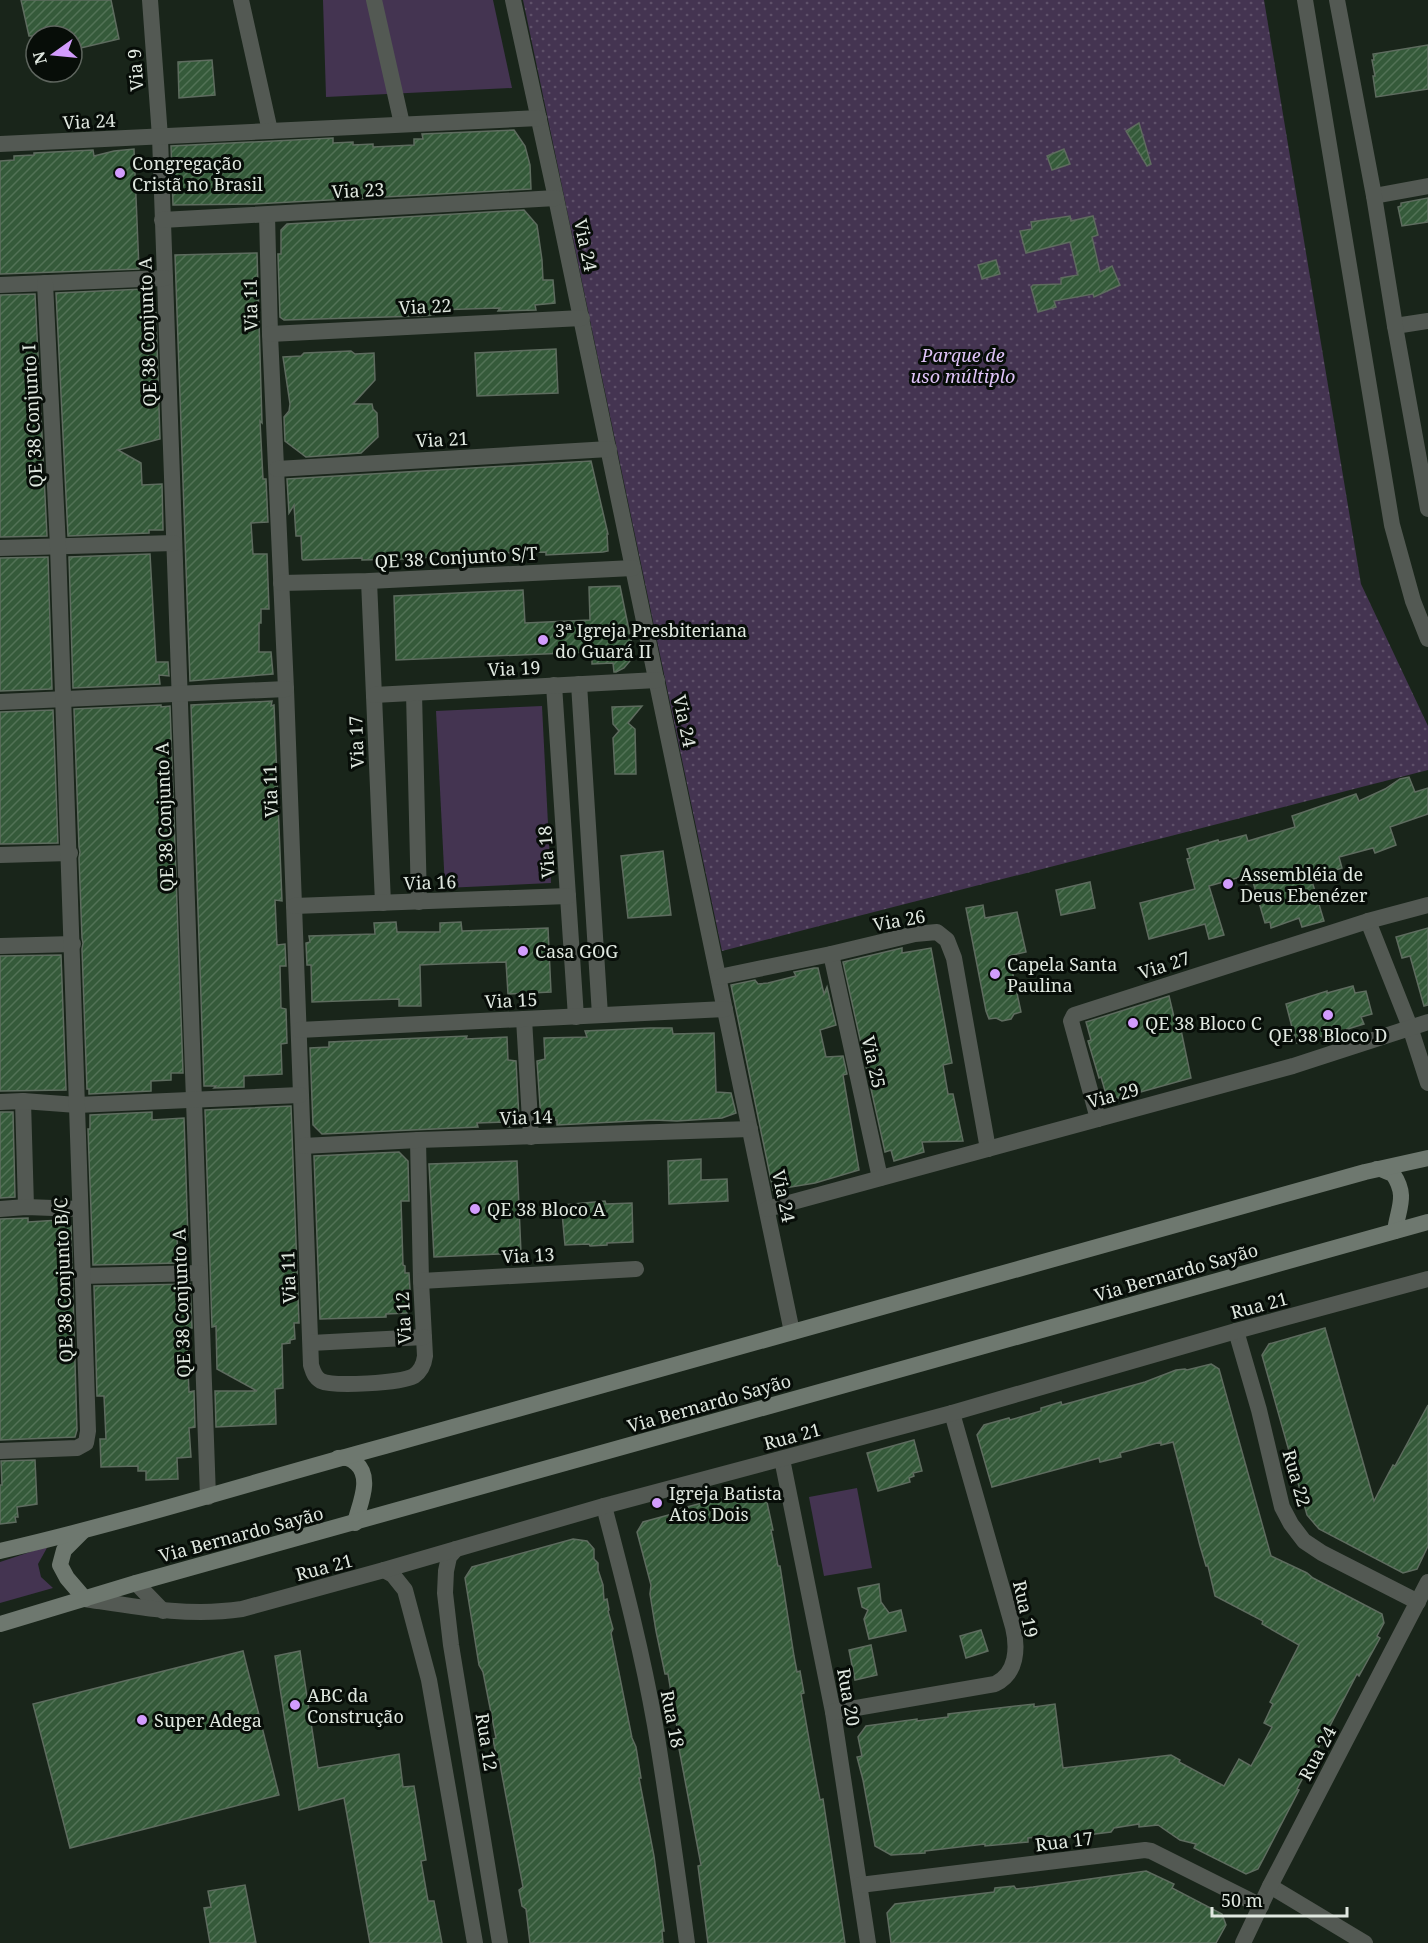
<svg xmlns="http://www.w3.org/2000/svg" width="1428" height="1943" font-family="'Noto Serif',serif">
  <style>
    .green { fill: #443451 }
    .park { fill: url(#park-dots) }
    .building { fill: url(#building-hatch); stroke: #5e6c5f; stroke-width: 1.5 }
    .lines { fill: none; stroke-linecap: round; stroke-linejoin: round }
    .minor { stroke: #535953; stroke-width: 16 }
    .tertiary { stroke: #535953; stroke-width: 16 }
    .secondary { stroke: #6e786f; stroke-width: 16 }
    .poi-dot { fill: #d29cfd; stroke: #070d08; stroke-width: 2 }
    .labels { text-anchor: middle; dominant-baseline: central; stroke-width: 6; stroke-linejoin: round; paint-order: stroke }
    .street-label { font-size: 18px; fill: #e0e8e0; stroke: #070d08 }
    .poi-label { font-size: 18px; fill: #e0e8e0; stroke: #070d08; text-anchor: start }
    .park-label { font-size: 18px; font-style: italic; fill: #dfc3f8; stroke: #070d08 }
  </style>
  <defs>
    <pattern id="park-dots" width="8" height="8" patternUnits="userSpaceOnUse" patternTransform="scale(1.5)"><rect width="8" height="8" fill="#443451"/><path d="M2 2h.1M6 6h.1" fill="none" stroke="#5f516a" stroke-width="1.8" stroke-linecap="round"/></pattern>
    <pattern id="building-hatch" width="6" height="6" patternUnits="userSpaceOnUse" patternTransform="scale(1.5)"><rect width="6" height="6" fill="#355a3a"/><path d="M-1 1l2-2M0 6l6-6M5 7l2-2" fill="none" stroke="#527256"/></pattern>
  </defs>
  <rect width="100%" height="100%" fill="#19251a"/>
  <g class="green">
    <polygon points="323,0 493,0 512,88 326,97"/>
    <polygon points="542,706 551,883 445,888 436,711"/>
    <polygon points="857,1488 872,1568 824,1576 809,1497"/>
    <polygon points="48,1546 38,1564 41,1577 53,1588 0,1603 0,1562"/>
  </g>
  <polygon class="park" points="523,0 1264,0 1361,584 1428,726 1428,770 722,951"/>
  <g class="building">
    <polygon points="21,0 111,0 119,39 72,50 72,36 29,36"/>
    <polygon points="1428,45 1428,89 1376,97 1373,76 1375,76 1372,60 1374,60 1373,54"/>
    <polygon points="212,60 215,95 179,98 178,62"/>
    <polygon points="1139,123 1151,164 1147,166 1126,131"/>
    <polygon points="514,130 525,146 530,165 531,189 254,204 173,205 171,146 333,138 333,143 353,142 353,145 373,144 373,147 394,146 414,145 414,139 423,139 422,134"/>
    <polygon points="134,149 139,269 0,274 0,161 14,160 14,156 34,155 34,153 93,150 94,156 114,151"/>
    <polygon points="1064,149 1070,164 1052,170 1047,156"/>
    <polygon points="1428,198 1428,222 1402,226 1398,207 1401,206 1401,203"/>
    <polygon points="524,210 537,225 542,260 543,280 553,280 555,303 535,305 536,310 498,311 500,308 434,310 434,315 421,316 284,320 280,317 278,254 281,254 281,230 287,224"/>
    <polygon points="1070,216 1071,221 1093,216 1098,235 1092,237 1100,272 1112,266 1120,285 1094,297 1093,294 1054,301 1056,307 1038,312 1031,287 1033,285 1061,284 1061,278 1078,275 1070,242 1026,253 1020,231 1032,229 1031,222"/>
    <polygon points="257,253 262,423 260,421 263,479 266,479 268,522 251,523 253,554 267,554 269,609 261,609 261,623 259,623 259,652 271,652 273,674 190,681 175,255"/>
    <polygon points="996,260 1000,274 982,279 978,265"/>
    <polygon points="144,289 156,313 160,439 118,450 141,463 142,485 162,484 163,530 149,530 149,533 68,536 56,293"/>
    <polygon points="35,294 47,536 0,537 0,295"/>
    <polygon points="556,349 558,393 477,396 475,353"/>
    <polygon points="351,351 355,354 374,353 375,380 353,404 372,404 373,409 377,413 378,437 361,453 306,457 285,441 284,417 289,411 290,404 283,357 301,356 304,353"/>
    <polygon points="591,461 608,534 607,534 608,551 603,552 546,555 546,552 489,553 404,559 362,560 362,558 303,560 302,559 301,536 296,536 294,505 289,513 287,479"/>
    <polygon points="150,554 156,662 168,662 169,676 159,675 160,684 73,688 69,557"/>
    <polygon points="48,557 52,689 0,691 0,558"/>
    <polygon points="620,586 633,650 630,661 624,668 616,672 614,672 613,663 592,664 592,652 396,660 394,596 523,590 525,623 590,620 589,587"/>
    <polygon points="272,701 271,706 274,705 282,901 275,900 277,945 285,944 286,966 280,966 281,1008 286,1009 287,1043 281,1044 282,1074 244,1076 244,1087 214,1088 216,1086 204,1086 191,705"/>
    <polygon points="161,705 161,707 170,706 183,1073 171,1073 171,1080 151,1081 151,1091 89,1094 89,1089 87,1089 82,949 83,943 82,938 79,858 80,852 79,847 74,709"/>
    <polygon points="642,706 628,723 635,729 636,774 615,774 613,738 619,731 613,724 612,707"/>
    <polygon points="53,710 58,843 0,844 0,712"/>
    <polygon points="1409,777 1415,792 1428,788 1428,814 1390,827 1396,845 1375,853 1373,848 1339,857 1342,868 1311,878 1324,921 1302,927 1299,918 1271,928 1270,922 1265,923 1253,882 1246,884 1244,876 1209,886 1224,935 1209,939 1205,924 1149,939 1140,903 1195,889 1187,859 1190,858 1187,849 1218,840 1219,842 1246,835 1248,841 1295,827 1292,816 1356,794 1359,801 1385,789 1400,779"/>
    <polygon points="663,851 671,915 628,918 621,856"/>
    <polygon points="1090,882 1095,908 1061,915 1056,890"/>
    <polygon points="983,905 985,918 1017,912 1026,952 1009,956 1021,1012 1014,1014 1011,1019 1002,1021 996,1018 989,1019 986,1011 966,908"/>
    <polygon points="396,922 397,932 440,932 440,923 461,922 462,931 548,928 551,992 508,994 506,962 441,964 420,965 421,1006 399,1006 399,999 312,1002 311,965 307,965 306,943 310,942 309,936 375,934 374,923"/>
    <polygon points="1428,928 1428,1005 1424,1006 1410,956 1402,958 1396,937"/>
    <polygon points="902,948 902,953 931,948 952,1063 943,1065 948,1094 953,1094 963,1141 922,1142 924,1152 894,1161 891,1150 885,1152 843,962"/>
    <polygon points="61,955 66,1090 0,1091 0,956"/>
    <polygon points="814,968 818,968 824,994 827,987 836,1025 820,1030 826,1057 843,1056 847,1074 843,1075 859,1170 815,1183 773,1190 731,985 755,980 758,984 768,983 796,976 794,972"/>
    <polygon points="1353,986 1355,993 1366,991 1372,1014 1361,1017 1364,1024 1322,1037 1321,1036 1297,1043 1295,1035 1294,1035 1286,1004 1327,991 1327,993"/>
    <polygon points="1169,996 1174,1017 1177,1016 1181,1030 1191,1078 1108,1101 1101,1077 1099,1078 1088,1041 1091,1040 1086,1022"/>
    <polygon points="650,1028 672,1028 673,1034 714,1033 716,1092 731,1093 736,1113 722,1118 677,1121 653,1120 557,1125 557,1120 541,1120 537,1061 545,1059 544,1038 587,1037 585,1031"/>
    <polygon points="467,1036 466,1039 507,1037 508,1060 516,1061 519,1119 515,1126 507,1127 506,1122 477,1123 478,1127 322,1134 313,1125 310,1048 329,1047 329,1042"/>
    <polygon points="291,1106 299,1323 294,1323 295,1339 290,1340 290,1343 282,1344 283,1388 275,1389 276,1424 216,1427 215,1391 257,1391 217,1369 216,1326 212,1327 205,1110"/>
    <polygon points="0,1112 13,1112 15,1197 0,1198"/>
    <polygon points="152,1112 152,1120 184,1118 188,1237 177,1235 178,1263 93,1265 88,1129 90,1129 90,1115"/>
    <polygon points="399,1152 408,1161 409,1201 401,1201 403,1265 405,1266 405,1273 409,1273 410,1290 406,1290 407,1313 386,1314 386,1317 320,1319 314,1156"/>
    <polygon points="701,1159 701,1180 727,1179 728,1201 669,1204 668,1161"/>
    <polygon points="517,1161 521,1253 434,1257 429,1164"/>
    <polygon points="605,1201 606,1204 632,1203 633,1242 607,1243 607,1245 590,1246 589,1244 565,1245 562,1213 563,1212 563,1205"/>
    <polygon points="28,1218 28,1222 59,1220 59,1226 71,1226 77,1430 75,1437 0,1440 0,1219"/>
    <polygon points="190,1284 192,1328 186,1328 189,1392 194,1391 195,1427 189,1428 191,1457 177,1458 178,1479 146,1480 146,1471 138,1471 138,1466 101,1467 100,1439 106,1439 104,1396 97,1396 94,1286"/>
    <polygon points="1325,1328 1374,1501 1393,1465 1395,1466 1428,1405 1428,1546 1417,1569 1403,1573 1319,1529 1307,1515 1262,1355 1269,1344"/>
    <polygon points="1211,1364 1219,1369 1271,1556 1307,1573 1313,1578 1382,1614 1384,1623 1377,1636 1380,1638 1359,1676 1357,1674 1297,1789 1299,1790 1258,1869 1246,1874 1194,1848 1196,1844 1180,1840 1158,1825 1139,1827 1139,1824 1114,1828 1111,1832 1062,1838 1052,1838 1047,1836 1028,1838 1028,1842 985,1846 985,1844 925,1851 925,1853 891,1855 875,1846 863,1780 857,1757 862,1756 858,1737 866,1726 917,1719 917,1721 948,1717 948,1714 1034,1704 1034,1707 1055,1704 1063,1768 1171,1755 1180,1760 1179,1762 1224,1786 1239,1759 1251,1766 1272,1727 1264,1723 1273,1704 1270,1702 1299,1645 1262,1624 1263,1621 1215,1596 1208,1566 1206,1566 1200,1546 1173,1442 1161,1445 1161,1442 1120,1453 1121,1457 1100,1462 1099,1458 992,1487 977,1435 984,1425 1009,1418 1010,1420 1041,1411 1041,1408 1061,1402 1062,1405 1145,1382 1176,1370 1185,1369 1187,1370"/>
    <polygon points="914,1440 922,1471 913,1473 914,1476 909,1478 910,1482 878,1491 867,1453"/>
    <polygon points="35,1460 37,1504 17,1507 18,1517 15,1517 16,1522 0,1524 0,1485 2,1485 1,1461"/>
    <polygon points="752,1490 759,1490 765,1493 773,1530 771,1530 773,1540 778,1566 780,1566 794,1656 797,1672 800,1671 804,1693 801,1694 816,1779 820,1800 823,1799 845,1943 708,1943 698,1866 701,1865 677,1738 679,1738 675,1716 668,1674 665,1674 656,1631 650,1594 651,1585 637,1532 643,1522 676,1513 675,1510"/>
    <polygon points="573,1539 587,1541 594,1549 594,1559 598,1563 598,1570 603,1585 604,1600 607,1599 609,1610 608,1611 613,1629 611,1633 632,1738 636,1747 641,1778 639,1778 654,1856 664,1931 662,1931 663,1943 530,1943 526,1909 522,1906 519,1890 523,1887 499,1759 497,1760 493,1739 496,1738 483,1672 479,1665 465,1578 472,1567"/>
    <polygon points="879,1584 881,1602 889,1613 901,1610 906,1631 869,1639 864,1619 868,1610 862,1607 858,1588"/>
    <polygon points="981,1630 988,1651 966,1658 960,1636"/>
    <polygon points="871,1645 877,1675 855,1680 849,1650"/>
    <polygon points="243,1651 279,1795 70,1848 33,1704"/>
    <polygon points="300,1651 318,1768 399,1754 403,1787 414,1786 426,1860 421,1861 428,1901 434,1901 442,1943 370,1943 344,1798 299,1810 275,1656"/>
    <polygon points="1146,1871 1174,1884 1172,1888 1222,1914 1226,1925 1216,1943 891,1943 887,1913 895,1904 994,1892 995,1888 1014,1886 1016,1889 1033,1887"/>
    <polygon points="245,1885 256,1943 210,1943 204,1908 211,1907 208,1891"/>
  </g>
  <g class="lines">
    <g class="minor">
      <polyline points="150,0 160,137 208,1497"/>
      <polyline points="241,0 270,131"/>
      <polyline points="374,0 402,124"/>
      <polyline points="513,0 556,198 792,1332"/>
      <polyline points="0,144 539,118"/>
      <polyline points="1374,196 1428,186"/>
      <path d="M267 215 270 334 286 689 311 1365C313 1371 314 1377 321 1381 334 1387 401 1383 414 1376 421 1371 424 1364 425 1356L421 1281 418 1140"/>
      <polyline points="162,220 556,198"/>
      <polyline points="0,285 165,278"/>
      <polyline points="1395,326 1428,321"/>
      <polyline points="270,334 582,318"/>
      <polyline points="277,469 609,449"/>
      <polyline points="0,548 174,543"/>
      <polyline points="369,581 383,903"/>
      <polyline points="281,583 369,581 633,568"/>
      <polyline points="579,684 600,1015"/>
      <polyline points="554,685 576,1017"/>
      <polyline points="414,693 419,902"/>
      <polyline points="374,695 657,680"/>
      <polyline points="0,702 286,689"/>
      <polyline points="0,855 70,853"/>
      <polyline points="294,906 568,896"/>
      <polyline points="1368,921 1410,1027 1428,1083"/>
      <polyline points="0,946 73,944"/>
      <polyline points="831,954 880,1178"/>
      <polyline points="719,977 831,954 915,934 937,932 947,940 954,958 988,1149"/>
      <polyline points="524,1019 531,1137"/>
      <polyline points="299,1030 725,1009"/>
      <polyline points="23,1101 26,1207"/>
      <polyline points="0,1102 23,1101 77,1105 300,1095"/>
      <polyline points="1098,1119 1071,1021 1074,1015 1368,921 1428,905"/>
      <polyline points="303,1146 418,1140 750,1129"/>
      <polyline points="0,1209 26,1207 80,1209"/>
      <polyline points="767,1209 1293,1066 1428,1022"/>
      <polyline points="82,1276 200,1273"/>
      <polyline points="421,1281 636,1269"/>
      <polyline points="1236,1331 1259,1410 1282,1507 1291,1524 1304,1541 1322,1553 1418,1602"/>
      <polyline points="311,1343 424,1337"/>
      <polyline points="0,1451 77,1448 86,1443 88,1431 58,547 45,283"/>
      <polyline points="782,1459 833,1712 868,1943"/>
      <path d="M604 1506C623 1579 642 1651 655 1725 667 1797 677 1870 687 1943"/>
      <path d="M833 1712 995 1684C1017 1674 1018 1648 1013 1627L952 1413"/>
      <polyline points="860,1885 1145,1850 1151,1851 1261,1906"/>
      <polyline points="1270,1886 1365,1943"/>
      <polyline points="1243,1943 1270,1886 1428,1582"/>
    </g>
    <g class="tertiary">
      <polyline points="1305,0 1392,525 1413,601 1428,639"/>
      <polyline points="1337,0 1374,196 1395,326 1428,509"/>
      <polyline points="456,1549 449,1557 446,1571 445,1593 451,1645 500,1943"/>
      <polyline points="384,1570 393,1575 405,1590 429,1680 475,1943"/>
      <polyline points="136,1583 163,1611"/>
      <path d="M85 1599C137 1607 189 1617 242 1609L384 1570 604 1506 952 1413 1236 1331 1428 1279"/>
    </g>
    <g class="secondary">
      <path d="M1377 1169H1381L1393 1174C1408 1196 1398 1208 1395 1231"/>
      <path d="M338 1458C346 1457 350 1458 356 1463 373 1478 359 1505 355 1523"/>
      <polyline points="82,1532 64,1550 60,1565 67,1578 85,1599"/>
      <path d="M0 1551C130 1521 256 1481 385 1446 712 1357 1038 1263 1365 1172L1428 1158"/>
      <polyline points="0,1624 136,1583 1428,1222"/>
    </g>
  </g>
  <g class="poi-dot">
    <circle cx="120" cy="173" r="6"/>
    <circle cx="543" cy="640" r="6"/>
    <circle cx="1228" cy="884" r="6"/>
    <circle cx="523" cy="951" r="6"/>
    <circle cx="995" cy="974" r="6"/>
    <circle cx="1328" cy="1015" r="6"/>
    <circle cx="1133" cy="1023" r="6"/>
    <circle cx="475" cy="1209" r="6"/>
    <circle cx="657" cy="1503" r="6"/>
    <circle cx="295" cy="1705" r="6"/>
    <circle cx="142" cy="1720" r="6"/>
  </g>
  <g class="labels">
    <g class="street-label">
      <text transform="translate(135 70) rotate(-94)">Via 9</text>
      <text transform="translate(89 121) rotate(-3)">Via 24</text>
      <text transform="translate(358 190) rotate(-3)">Via 23</text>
      <text transform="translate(586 245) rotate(78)">Via 24</text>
      <text transform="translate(250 305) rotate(-91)">Via 11</text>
      <text transform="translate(425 306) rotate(-3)">Via 22</text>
      <text transform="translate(147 332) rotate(-92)">QE 38 Conjunto A</text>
      <text transform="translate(32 416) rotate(-93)">QE 38 Conjunto I</text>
      <text transform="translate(442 439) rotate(-3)">Via 21</text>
      <text transform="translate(456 557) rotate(-3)">QE 38 Conjunto S/T</text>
      <text transform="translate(514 668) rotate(-3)">Via 19</text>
      <text transform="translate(685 721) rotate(78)">Via 24</text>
      <text transform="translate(356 742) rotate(-92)">Via 17</text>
      <text transform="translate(270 791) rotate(-92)">Via 11</text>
      <text transform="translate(164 817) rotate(-92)">QE 38 Conjunto A</text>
      <text transform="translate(546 852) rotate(-94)">Via 18</text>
      <text transform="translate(430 882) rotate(-2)">Via 16</text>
      <text transform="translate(899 920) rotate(-10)">Via 26</text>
      <text transform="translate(1164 965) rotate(-18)">Via 27</text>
      <text transform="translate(511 1000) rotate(-3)">Via 15</text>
      <text transform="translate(874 1062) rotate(77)">Via 25</text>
      <text transform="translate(1113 1095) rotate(-15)">Via 29</text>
      <text transform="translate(526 1117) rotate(-2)">Via 14</text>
      <text transform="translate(784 1196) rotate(78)">Via 24</text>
      <text transform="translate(528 1255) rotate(-3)">Via 13</text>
      <text transform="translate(1176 1272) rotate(-16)">Via Bernardo Sayão</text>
      <text transform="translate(288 1277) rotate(-92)">Via 11</text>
      <text transform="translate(63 1280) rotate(-92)">QE 38 Conjunto B/C</text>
      <text transform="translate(181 1303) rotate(-92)">QE 38 Conjunto A</text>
      <text transform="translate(1259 1305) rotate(-15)">Rua 21</text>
      <text transform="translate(403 1318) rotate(-93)">Via 12</text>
      <text transform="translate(709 1403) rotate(-16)">Via Bernardo Sayão</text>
      <text transform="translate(792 1436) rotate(-15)">Rua 21</text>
      <text transform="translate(1297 1478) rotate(74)">Rua 22</text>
      <text transform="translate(241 1534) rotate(-15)">Via Bernardo Sayão</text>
      <text transform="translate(324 1567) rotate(-15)">Rua 21</text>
      <text transform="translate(1026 1609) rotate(77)">Rua 19</text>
      <text transform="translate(849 1697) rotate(80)">Rua 20</text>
      <text transform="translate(673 1719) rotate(79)">Rua 18</text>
      <text transform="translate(487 1742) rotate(81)">Rua 12</text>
      <text transform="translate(1317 1753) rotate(-62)">Rua 24</text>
      <text transform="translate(1064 1841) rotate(-7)">Rua 17</text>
    </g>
    <g class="poi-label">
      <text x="132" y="163">Congregação<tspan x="132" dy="21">Cristã no Brasil</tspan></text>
      <text x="555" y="630">3ª Igreja Presbiteriana<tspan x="555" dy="21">do Guará II</tspan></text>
      <text x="1240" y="874">Assembléia de<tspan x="1240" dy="21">Deus Ebenézer</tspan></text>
      <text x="535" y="951">Casa GOG</text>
      <text x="1007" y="964">Capela Santa<tspan x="1007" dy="21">Paulina</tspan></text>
      <text x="1145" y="1023">QE 38 Bloco C</text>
      <text x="1328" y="1035" text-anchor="middle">QE 38 Bloco D</text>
      <text x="487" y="1209">QE 38 Bloco A</text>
      <text x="669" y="1493">Igreja Batista<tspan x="669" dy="21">Atos Dois</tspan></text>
      <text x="307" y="1695">ABC da<tspan x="307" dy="21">Construção</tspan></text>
      <text x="154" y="1720">Super Adega</text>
    </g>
    <g class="park-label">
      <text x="963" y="355">Parque de<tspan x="963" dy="21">uso múltiplo</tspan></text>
    </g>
  </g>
  <g transform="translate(54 54) rotate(255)"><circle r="28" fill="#070d08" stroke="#5e655e" stroke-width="1.5"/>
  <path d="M0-4.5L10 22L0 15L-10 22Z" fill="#d29cfd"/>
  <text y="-9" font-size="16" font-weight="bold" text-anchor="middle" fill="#e0e8e0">N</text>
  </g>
  <path d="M1212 1907v9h135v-9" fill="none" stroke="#e0e8e0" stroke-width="3"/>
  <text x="1221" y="1907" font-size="18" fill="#e0e8e0" stroke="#070d08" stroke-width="4.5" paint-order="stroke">50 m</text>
</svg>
